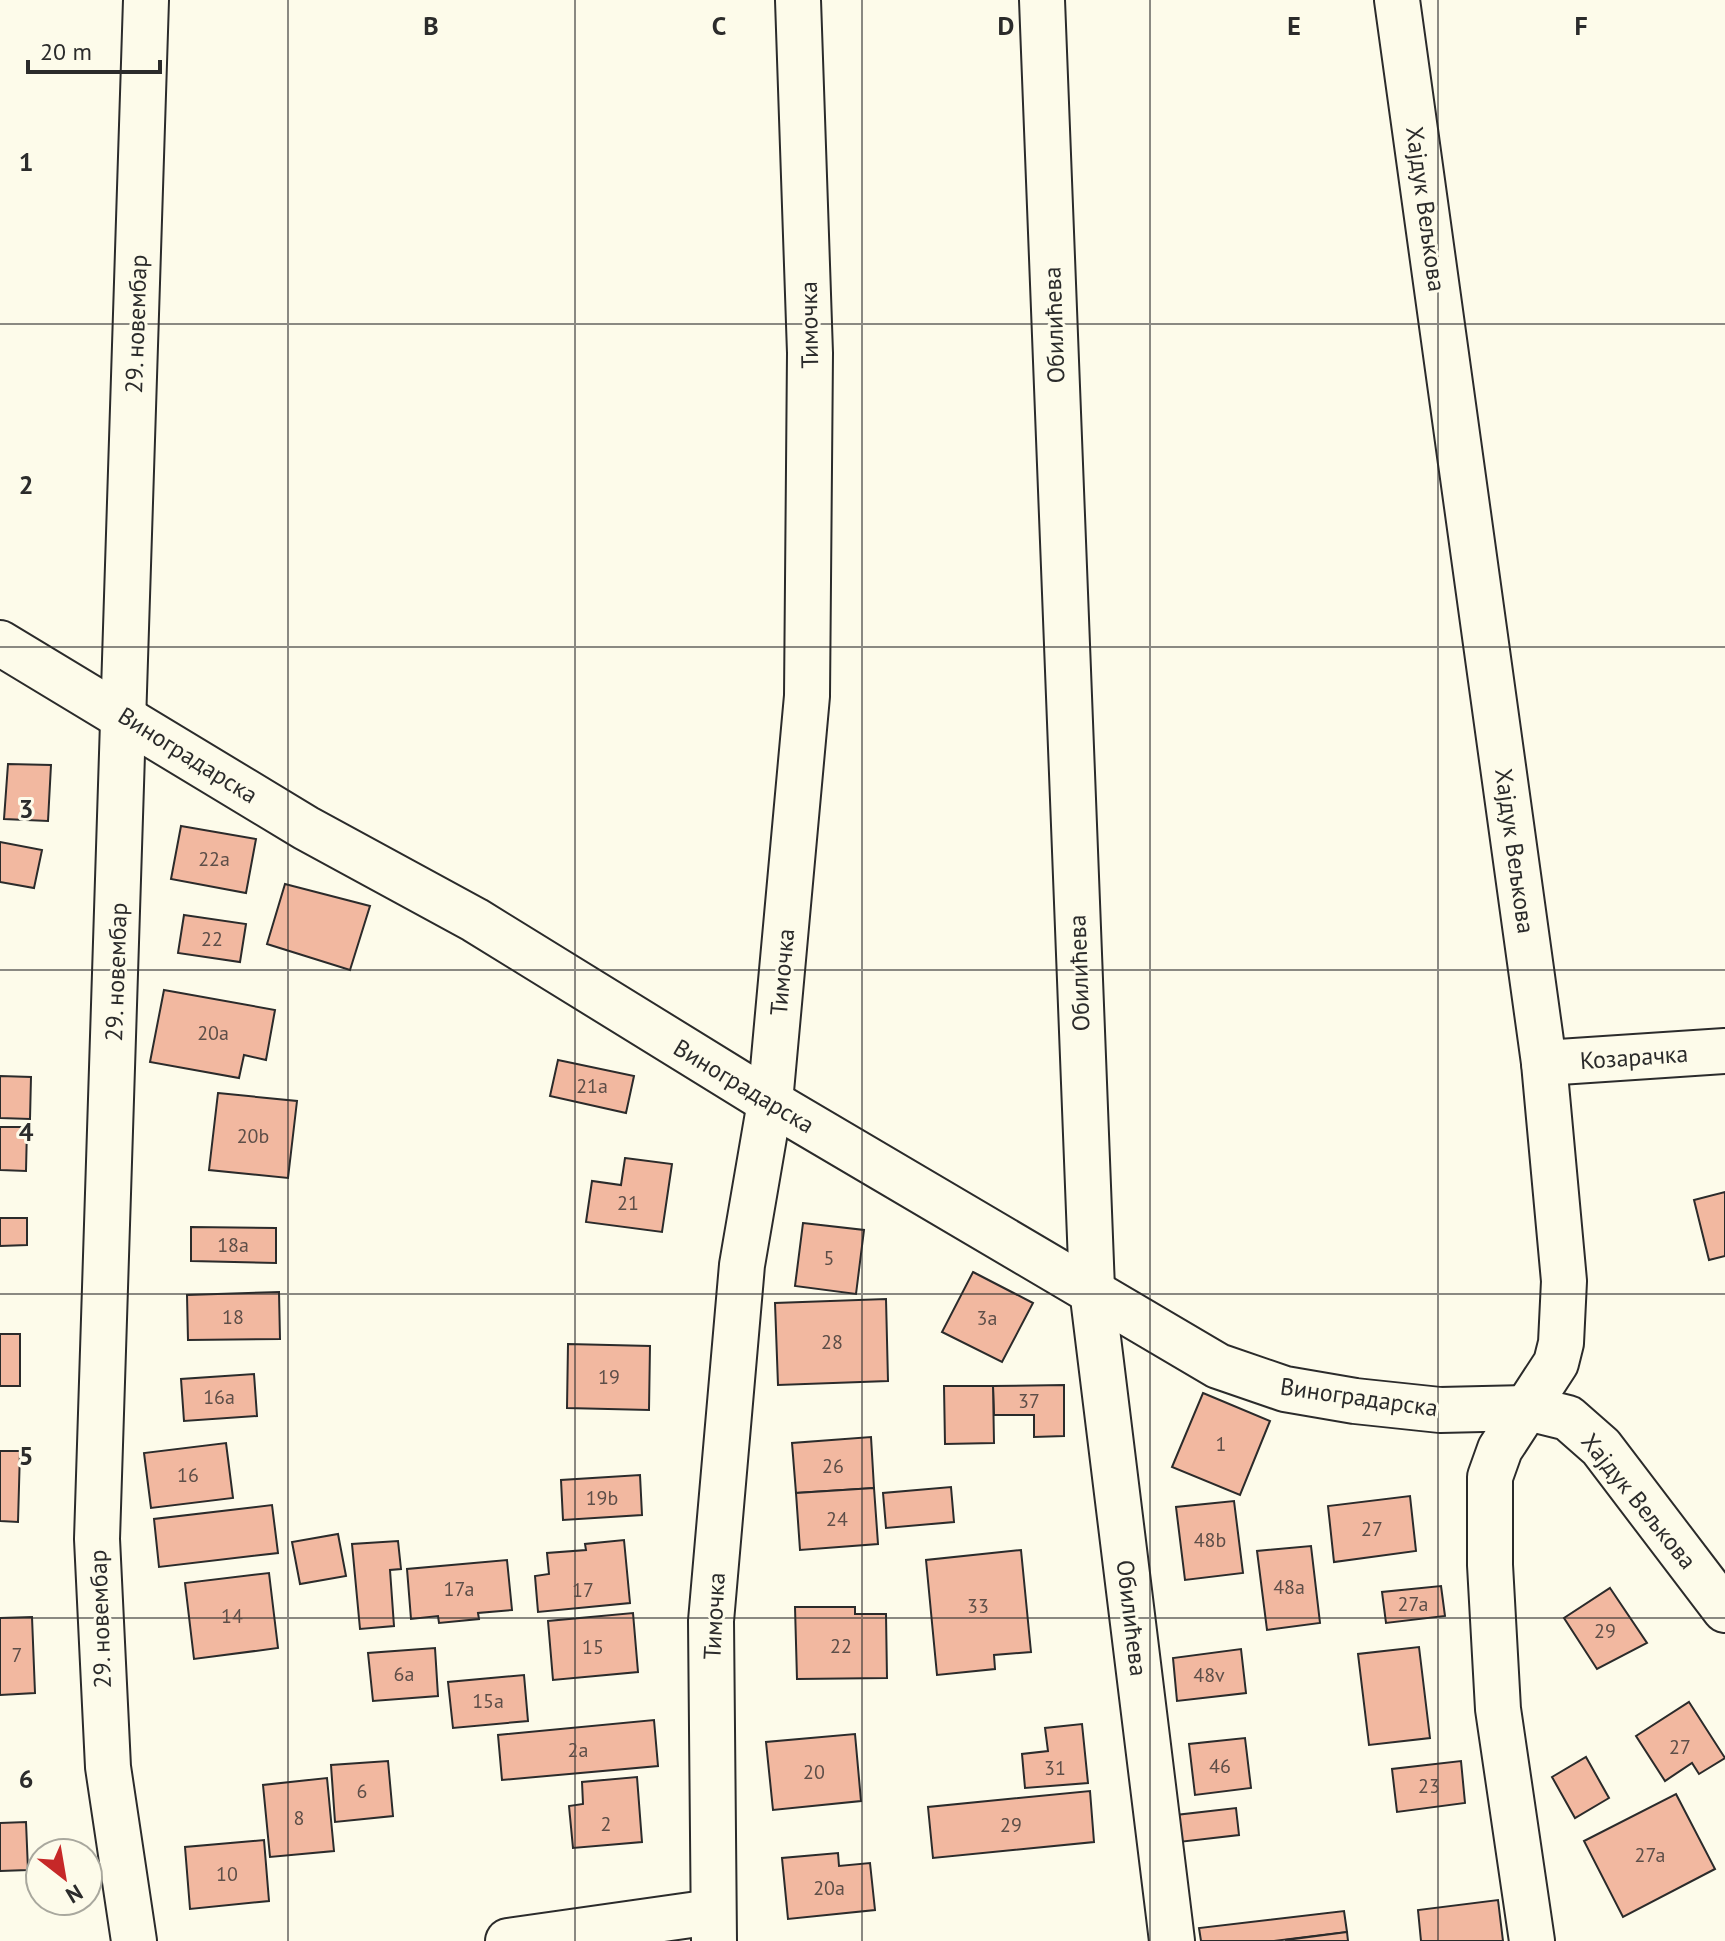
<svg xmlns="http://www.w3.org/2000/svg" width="1725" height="1941" font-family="'PT Sans',sans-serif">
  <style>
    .building { fill: #f2b8a0; stroke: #2b2b2b; stroke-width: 2 }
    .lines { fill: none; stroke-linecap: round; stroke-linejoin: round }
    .minor-casing { stroke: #2b2b2b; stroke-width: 48 }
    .major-casing { stroke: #2b2b2b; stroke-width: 48 }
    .minor { stroke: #fdfbea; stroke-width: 44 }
    .major { stroke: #fdfbea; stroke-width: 44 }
    .grid { fill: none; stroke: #2b2b2b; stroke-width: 2; stroke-opacity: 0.55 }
    .labels { text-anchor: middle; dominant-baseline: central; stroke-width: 6; stroke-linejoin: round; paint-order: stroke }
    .number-label { font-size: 20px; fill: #5d4e48 }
    .street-label { font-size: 24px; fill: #2b2b2b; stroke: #fdfbea }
    .grid-label { font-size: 26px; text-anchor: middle; font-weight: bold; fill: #2b2b2b; stroke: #fdfbea; stroke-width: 6; stroke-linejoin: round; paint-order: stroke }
  </style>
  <rect width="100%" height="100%" fill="#fdfbea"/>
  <g class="building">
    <polygon points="8,764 51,765 48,821 4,819"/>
    <polygon points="181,826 256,839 246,893 171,879"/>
    <polygon points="0,842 42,850 34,888 0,882"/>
    <polygon points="285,884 370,906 350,970 267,944"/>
    <polygon points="184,915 246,924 240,962 178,953"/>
    <polygon points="164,990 275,1010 266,1060 244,1055 239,1078 150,1062"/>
    <polygon points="558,1060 634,1076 626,1113 550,1096"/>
    <polygon points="0,1076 31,1077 30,1119 0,1118"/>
    <polygon points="218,1093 297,1101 288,1178 209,1170"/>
    <polygon points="0,1127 27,1127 26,1171 0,1170"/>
    <polygon points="625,1158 672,1164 662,1232 586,1222 592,1181 621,1185"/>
    <polygon points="1725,1192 1725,1256 1709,1260 1694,1200"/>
    <polygon points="0,1218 27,1218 27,1245 0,1246"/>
    <polygon points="803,1223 864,1230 856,1294 795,1286"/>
    <polygon points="191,1227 276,1228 276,1263 191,1261"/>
    <polygon points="973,1272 1033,1303 1002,1362 942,1332"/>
    <polygon points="279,1292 280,1339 188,1340 187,1295"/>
    <polygon points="886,1299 888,1381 778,1385 775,1303"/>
    <rect x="0" y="1334" width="20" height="52"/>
    <polygon points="568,1344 650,1346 649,1410 567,1408"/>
    <polygon points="254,1374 257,1416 184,1421 181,1379"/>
    <polygon points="1064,1385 1064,1436 1034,1437 1034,1415 994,1415 993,1386"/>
    <polygon points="944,1386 993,1386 994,1443 945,1444"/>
    <polygon points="1203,1393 1270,1421 1240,1495 1172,1467"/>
    <polygon points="871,1437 874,1488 796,1493 792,1443"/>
    <polygon points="226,1443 233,1498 151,1508 144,1453"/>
    <polygon points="0,1451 20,1451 18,1522 0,1521"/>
    <polygon points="640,1475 642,1515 563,1520 561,1480"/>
    <polygon points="951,1487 954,1522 886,1528 883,1493"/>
    <polygon points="874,1488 878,1544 800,1550 796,1493"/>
    <polygon points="1410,1496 1416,1551 1334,1562 1328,1506"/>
    <polygon points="1234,1501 1243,1573 1185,1580 1176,1507"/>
    <polygon points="272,1505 278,1553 159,1567 154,1519"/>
    <polygon points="338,1534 346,1576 300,1584 292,1542"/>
    <polygon points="624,1540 630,1603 538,1612 535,1576 549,1574 547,1553 586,1550 585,1544"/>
    <polygon points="398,1541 401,1569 390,1570 394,1626 360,1629 352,1544"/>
    <polygon points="1311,1546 1320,1623 1267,1630 1257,1551"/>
    <polygon points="1021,1550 1031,1652 994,1655 995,1669 937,1675 926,1560"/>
    <polygon points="507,1560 512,1610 478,1613 479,1619 439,1623 438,1616 411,1619 407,1569"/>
    <polygon points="269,1573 278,1648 194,1659 185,1583"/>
    <polygon points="1441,1586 1445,1616 1386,1623 1382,1592"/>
    <polygon points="1610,1588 1647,1643 1597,1669 1564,1618"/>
    <polygon points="795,1607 855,1607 855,1614 886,1614 887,1678 797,1679"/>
    <polygon points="633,1613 638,1672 553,1680 548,1621"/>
    <polygon points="32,1617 35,1693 0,1695 0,1618"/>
    <polygon points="1419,1647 1430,1738 1369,1745 1358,1654"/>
    <polygon points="435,1648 438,1696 373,1701 368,1653"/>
    <polygon points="1241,1649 1246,1693 1177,1701 1173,1658"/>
    <polygon points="524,1675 528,1721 453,1728 448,1682"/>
    <polygon points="1689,1702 1725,1758 1699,1774 1692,1763 1665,1781 1636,1736"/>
    <polygon points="654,1720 658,1766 502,1780 498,1735"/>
    <polygon points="1082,1724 1088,1783 1025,1788 1022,1754 1048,1751 1045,1728"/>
    <polygon points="855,1734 861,1801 773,1810 766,1742"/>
    <polygon points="1245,1738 1251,1788 1195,1795 1189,1744"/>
    <polygon points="1586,1757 1609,1798 1575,1818 1552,1777"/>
    <polygon points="388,1761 393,1816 335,1822 331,1765"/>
    <polygon points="1461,1761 1465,1803 1397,1812 1392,1769"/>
    <polygon points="637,1777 642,1842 573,1848 569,1806 583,1804 582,1782"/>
    <polygon points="327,1778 334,1851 270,1857 263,1785"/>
    <polygon points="1090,1791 1094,1842 933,1858 928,1807"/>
    <polygon points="1676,1794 1715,1869 1623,1917 1584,1841"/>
    <polygon points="1236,1808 1239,1835 1179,1842 1176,1815"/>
    <polygon points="26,1822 28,1870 0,1871 0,1823"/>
    <polygon points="264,1840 269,1901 190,1909 185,1847"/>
    <polygon points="838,1853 839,1866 870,1863 875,1910 788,1919 782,1858"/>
    <polygon points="1498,1900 1503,1941 1421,1941 1418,1910"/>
    <polygon points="1344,1911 1347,1932 1274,1941 1201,1941 1199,1928"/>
    <polygon points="1347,1932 1348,1941 1286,1941 1286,1940"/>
  </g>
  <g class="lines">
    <g class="minor-casing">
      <g id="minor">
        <polyline points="1042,0 1092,1289 1172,1941"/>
        <polyline points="1397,0 1544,1063 1564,1281 1561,1343 1556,1363 1500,1449 1490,1477 1490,1565 1498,1709 1532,1941"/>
        <polyline points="0,643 306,828 475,920 770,1102 1218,1366 1285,1389 1355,1401 1440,1410 1528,1408 1568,1418 1601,1447 1725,1610"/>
        <polyline points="1544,1063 1725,1051"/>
        <polyline points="508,1941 712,1912"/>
        <polyline points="714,1941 711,1621 742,1265 770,1102 807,696 810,353 798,0"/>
      </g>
    </g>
    <g class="major-casing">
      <polyline id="major" points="134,1941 108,1767 97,1539 146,0"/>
    </g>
    <use href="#minor" class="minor"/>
    <use href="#major" class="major"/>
  </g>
  <path class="grid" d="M288 0V1941M575 0V1941M862 0V1941M1150 0V1941M1438 0V1941M0 324H1725M0 647H1725M0 970H1725M0 1294H1725M0 1618H1725"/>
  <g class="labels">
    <g class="number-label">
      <text x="214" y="859">22a</text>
      <text x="212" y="939">22</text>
      <text x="213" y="1033">20a</text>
      <text x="592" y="1086">21a</text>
      <text x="253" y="1136">20b</text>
      <text x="628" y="1203">21</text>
      <text x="233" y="1245">18a</text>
      <text x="829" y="1258">5</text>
      <text x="233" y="1317">18</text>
      <text x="987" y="1318">3a</text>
      <text x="832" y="1342">28</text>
      <text x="609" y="1377">19</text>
      <text x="219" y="1397">16a</text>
      <text x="1029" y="1401">37</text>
      <text x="1221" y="1444">1</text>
      <text x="833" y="1466">26</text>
      <text x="188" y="1475">16</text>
      <text x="602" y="1498">19b</text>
      <text x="837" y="1519">24</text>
      <text x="1372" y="1529">27</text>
      <text x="1210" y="1540">48b</text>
      <text x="1289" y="1587">48a</text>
      <text x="459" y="1589">17a</text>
      <text x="583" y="1590">17</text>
      <text x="1413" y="1604">27a</text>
      <text x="978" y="1606">33</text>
      <text x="232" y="1616">14</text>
      <text x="1605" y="1631">29</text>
      <text x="841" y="1646">22</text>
      <text x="593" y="1647">15</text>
      <text x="17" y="1655">7</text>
      <text x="404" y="1674">6a</text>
      <text x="1209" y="1675">48v</text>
      <text x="488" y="1701">15a</text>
      <text x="1680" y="1747">27</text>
      <text x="578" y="1750">2a</text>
      <text x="1220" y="1766">46</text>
      <text x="1055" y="1768">31</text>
      <text x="814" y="1772">20</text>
      <text x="1429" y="1786">23</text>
      <text x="362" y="1791">6</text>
      <text x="299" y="1818">8</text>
      <text x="606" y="1824">2</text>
      <text x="1011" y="1825">29</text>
      <text x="1650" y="1855">27a</text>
      <text x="227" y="1874">10</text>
      <text x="829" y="1888">20a</text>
    </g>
    <g class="street-label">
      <text transform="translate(1426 209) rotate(82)">Хајдук Вељкова</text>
      <text transform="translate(136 324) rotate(-88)">29. новембар</text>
      <text transform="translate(809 325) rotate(-91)">Тимочка</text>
      <text transform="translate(1054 325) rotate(-92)">Обилићева</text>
      <text transform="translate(188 755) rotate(32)">Виноградарска</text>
      <text transform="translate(1515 851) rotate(82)">Хајдук Вељкова</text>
      <text transform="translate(116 972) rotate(-88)">29. новембар</text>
      <text transform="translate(782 972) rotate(-85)">Тимочка</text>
      <text transform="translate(1079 973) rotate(-92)">Обилићева</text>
      <text transform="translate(1634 1057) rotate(-4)">Козарачка</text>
      <text transform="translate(744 1086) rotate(31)">Виноградарска</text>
      <text transform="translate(1359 1397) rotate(8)">Виноградарска</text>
      <text transform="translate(1639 1501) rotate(51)">Хајдук Вељкова</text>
      <text transform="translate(714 1616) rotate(-87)">Тимочка</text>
      <text transform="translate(1132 1618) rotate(83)">Обилићева</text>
      <text transform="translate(100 1619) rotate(-92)">29. новембар</text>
    </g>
  </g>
  <g class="grid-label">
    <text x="431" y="35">B</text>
    <text x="719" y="35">C</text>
    <text x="1006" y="35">D</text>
    <text x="1294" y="35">E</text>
    <text x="1581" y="35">F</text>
    <text x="26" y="171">1</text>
    <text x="26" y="494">2</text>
    <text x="26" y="818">3</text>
    <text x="26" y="1141">4</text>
    <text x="26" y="1465">5</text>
    <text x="26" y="1788">6</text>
  </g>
  <g transform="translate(64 1877) rotate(149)"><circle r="38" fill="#fdfbea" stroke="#a9a89e" stroke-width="2"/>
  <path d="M0-6L14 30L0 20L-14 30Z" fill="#c62828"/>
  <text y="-12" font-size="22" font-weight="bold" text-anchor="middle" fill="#2b2b2b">N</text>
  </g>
  <path d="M28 60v12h132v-12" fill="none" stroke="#2b2b2b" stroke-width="4"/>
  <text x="40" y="60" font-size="24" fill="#2b2b2b" stroke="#fdfbea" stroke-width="6" paint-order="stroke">20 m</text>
</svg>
